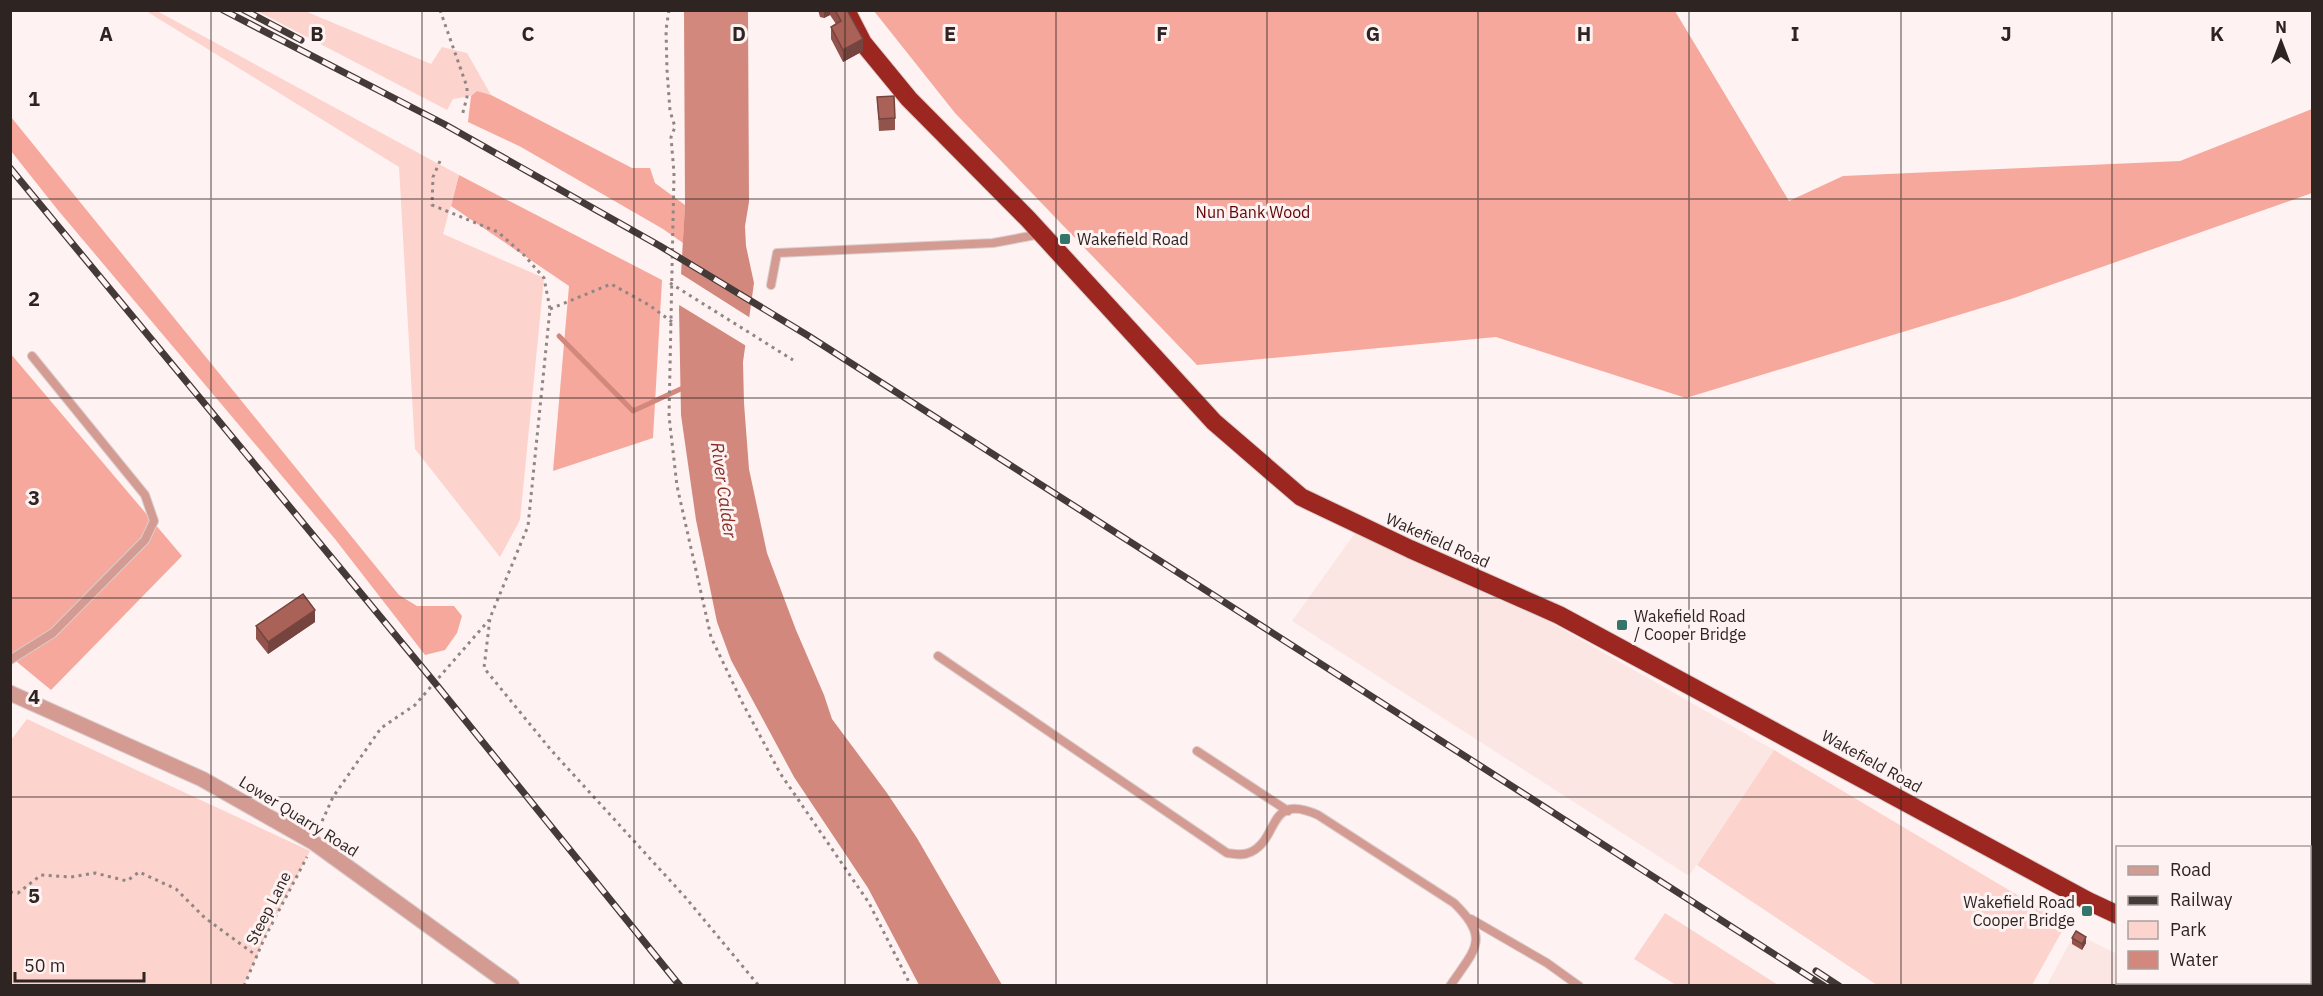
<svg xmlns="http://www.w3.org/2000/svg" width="2323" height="996" font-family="'IBM Plex Sans',sans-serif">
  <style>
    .built { fill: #fbe6e3 }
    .green { fill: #fdd3cd }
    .forest { fill: #f6a89d }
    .water { fill: #d3887d }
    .pier { fill: #fef3f2 }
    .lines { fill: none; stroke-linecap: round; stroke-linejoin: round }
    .stream { stroke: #d3887d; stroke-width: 5 }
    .lane-casing { stroke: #d9cecd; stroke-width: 10 }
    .street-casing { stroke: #d9cecd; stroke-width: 17 }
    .highway-casing { stroke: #d9cecd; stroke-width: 20 }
    .path { stroke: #908684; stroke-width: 3; stroke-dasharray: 3 4.5; stroke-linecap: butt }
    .lane { stroke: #d49b93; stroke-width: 8 }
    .street { stroke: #d49b93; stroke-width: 15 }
    .highway { stroke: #9c2721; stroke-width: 18 }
    .rail-casing { stroke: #443b39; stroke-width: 7 }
    .rail { stroke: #fef3f2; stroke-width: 4.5; stroke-dasharray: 14; stroke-linecap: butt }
    .path-bridge { stroke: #908684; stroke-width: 3; stroke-dasharray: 3 4.5; stroke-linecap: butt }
    .wall { fill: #91534c }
    .shaded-wall { fill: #76443e }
    .building { fill: #a96158; stroke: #76443e; stroke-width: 1.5 }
    .grid { fill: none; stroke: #2e2523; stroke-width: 1.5; stroke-opacity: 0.55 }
    .poi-dot { fill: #337669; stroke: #fef3f2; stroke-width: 2 }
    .labels { text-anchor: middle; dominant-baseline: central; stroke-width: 6; stroke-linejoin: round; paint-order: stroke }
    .park-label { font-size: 16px; fill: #620505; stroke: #fef3f2 }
    .poi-label { font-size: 16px; fill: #2e2523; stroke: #fef3f2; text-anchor: start }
    .street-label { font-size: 16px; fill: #2e2523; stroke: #fef3f2 }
    .water-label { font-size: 18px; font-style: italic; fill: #852c24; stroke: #fef3f2 }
    .grid-label { font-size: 20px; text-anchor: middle; font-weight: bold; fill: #2e2523; stroke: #fef3f2; stroke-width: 6; stroke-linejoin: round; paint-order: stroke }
  </style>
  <rect width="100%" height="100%" fill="#fef3f2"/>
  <g class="built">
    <polygon points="1355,533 1557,626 1774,750 1689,876 1292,621"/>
    <polygon points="2075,933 2117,954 2118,982 2125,983 2123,986 2051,986 2048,983"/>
  </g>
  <g class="green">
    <polygon points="146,11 157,11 459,175 443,234 544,278 520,520 500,557 415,449 399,167"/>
    <polygon points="257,11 305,11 431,64 442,47 467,53 491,95 477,91 471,96 453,99 447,110"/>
    <polygon points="27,719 310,851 264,939 244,985 11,985 11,740"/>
    <polygon points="1774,750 2066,924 2032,985 1877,985 1697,865"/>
    <polygon points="1665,913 1778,985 1676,985 1634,959"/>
  </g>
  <g class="forest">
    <polygon points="874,11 1675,11 1789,201 1843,176 2180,161 2312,109 2312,193 2011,299 1686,398 1496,337 1197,365 955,113"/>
    <polygon points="477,91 491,95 632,168 650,168 655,183 685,205 683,243 663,229 521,147 468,122 471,96"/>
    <polygon points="11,117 399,595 417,606 454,606 462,616 457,633 445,650 425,655 335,539 57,209 11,151"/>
    <polygon points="459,175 662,280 653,438 553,471 569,286 451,206"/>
    <polygon points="10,353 182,556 51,690 11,657"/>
  </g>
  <polygon class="water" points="684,11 748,11 749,202 745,226 746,246 754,283 743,362 744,403 749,469 767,553 796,630 824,695 832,719 887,793 917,838 1002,985 919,985 868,888 794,777 731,660 717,622 696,520 681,415 679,309 685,205"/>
  <polygon class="pier" points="678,272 752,319 748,347 676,303"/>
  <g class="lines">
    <polyline class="stream" points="559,336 633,411 685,387"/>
    <g class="lane-casing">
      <g id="lane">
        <polyline points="771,285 777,253 993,243 1041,234"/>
        <path d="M938 656 1227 853C1235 854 1243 856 1251 852 1280 838 1267 792 1318 815L1454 903C1491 939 1475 949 1450 986"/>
        <polyline points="10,660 53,633 145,540 154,521 145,495 32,356"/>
        <polyline points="1197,751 1288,811"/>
        <polyline points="1471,919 1547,963 1579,986"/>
      </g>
    </g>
    <g class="street-casing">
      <polyline id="street" points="10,693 202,779 313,842 512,986"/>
    </g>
    <g class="highway-casing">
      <g id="highway">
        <polyline points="846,10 863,43 909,99 1028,219 1214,422 1301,497 1410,549 1559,615 2088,901 2118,915"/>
        <polyline points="2240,982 2243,986"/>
        <polyline points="2270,982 2277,986"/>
      </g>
    </g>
    <g class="path">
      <polyline points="440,10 467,87 467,97 462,116"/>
      <polyline points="669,10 666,30 667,70 670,111 675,127 671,137 674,173 669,416 677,486 711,637 742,702 780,773 869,903 911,986"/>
      <polyline points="440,161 433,177 432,205 498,232 525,256 544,278 550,309 528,526 490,618 484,668 551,750 686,898 759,986"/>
      <polyline points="550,309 611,284 649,305 672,322"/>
      <polyline points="319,828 333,797 381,728 415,705 489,620"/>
      <polyline points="10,892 18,893 41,875 71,877 95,873 127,881 139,872 176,889 205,918 257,956"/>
      <polyline points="2310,969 2312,970"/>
      <polyline points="244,986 264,939 307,857"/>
    </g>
    <use href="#lane" class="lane"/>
    <use href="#street" class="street"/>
    <use href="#highway" class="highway"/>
    <g class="rail-casing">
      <g id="rail">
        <polyline points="223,10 444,124 660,246 807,335 1824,986"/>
        <polyline points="244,10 301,40"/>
        <polyline points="10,168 435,683 680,986"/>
        <polyline points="1816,971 1839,986"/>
      </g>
    </g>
    <use href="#rail" class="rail"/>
    <polyline class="path-bridge" points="670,283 793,360"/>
  </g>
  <g class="wall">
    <polygon points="818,10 847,10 863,51 843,62 831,39 831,27 836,24 830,15 824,18 820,17"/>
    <polygon points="877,97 895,118 895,130 879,131"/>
    <polygon points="315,622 268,654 256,639 256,626"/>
    <polygon points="2072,938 2086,943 2082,950 2072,944"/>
  </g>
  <g class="shaded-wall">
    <polygon points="824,10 830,10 830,15 824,18"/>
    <polygon points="863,39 863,51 843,62 843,50"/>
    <polygon points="315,610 315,622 268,654 268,642"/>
    <polygon points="2086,937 2086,943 2082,950 2082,944"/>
  </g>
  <g class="building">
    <polygon points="835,10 847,10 863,39 843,50 831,27 841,21"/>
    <polygon points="894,96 895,118 879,119 877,97"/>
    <polygon points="303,594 315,610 268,642 256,626"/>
    <polygon points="2076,931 2086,937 2082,944 2072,938"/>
  </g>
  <path class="grid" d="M211 10V986M422 10V986M634 10V986M845 10V986M1056 10V986M1267 10V986M1478 10V986M1689 10V986M1901 10V986M2112 10V986M10 199H2312M10 398H2312M10 598H2312M10 797H2312"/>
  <g class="poi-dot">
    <rect x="1059" y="233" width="12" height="12" rx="3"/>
    <rect x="1616" y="619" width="12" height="12" rx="3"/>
    <rect x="2081" y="905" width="12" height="12" rx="3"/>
  </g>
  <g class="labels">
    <g class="park-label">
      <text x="1253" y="212">Nun Bank Wood</text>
    </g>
    <g class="poi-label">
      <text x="1077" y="239">Wakefield Road</text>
      <text x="1634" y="616">Wakefield Road<tspan x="1634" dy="18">/ Cooper Bridge</tspan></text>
      <text x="2075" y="902" text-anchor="end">Wakefield Road<tspan x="2075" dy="18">Cooper Bridge</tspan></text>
    </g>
    <g class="street-label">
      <text transform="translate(1438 540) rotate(24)">Wakefield Road</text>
      <text transform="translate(1872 761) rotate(29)">Wakefield Road</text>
      <text transform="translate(299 816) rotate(32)">Lower Quarry Road</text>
      <text transform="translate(268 908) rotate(-63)">Steep Lane</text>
    </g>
    <g class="water-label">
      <text transform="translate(724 490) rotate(82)">River Calder</text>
    </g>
  </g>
  <g class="grid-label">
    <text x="106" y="41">A</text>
    <text x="317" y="41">B</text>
    <text x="528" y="41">C</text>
    <text x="739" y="41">D</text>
    <text x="950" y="41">E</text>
    <text x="1162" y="41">F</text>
    <text x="1373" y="41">G</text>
    <text x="1584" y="41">H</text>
    <text x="1795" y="41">I</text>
    <text x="2006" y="41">J</text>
    <text x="2217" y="41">K</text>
    <text x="34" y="106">1</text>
    <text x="34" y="306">2</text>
    <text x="34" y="505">3</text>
    <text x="34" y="704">4</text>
    <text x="34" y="903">5</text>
  </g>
  <rect width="2323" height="996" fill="none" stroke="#2e2523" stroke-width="24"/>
  <rect x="2116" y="846" width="195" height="138" fill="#fef3f2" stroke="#aba19f" stroke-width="1.5"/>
  <rect x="2128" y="866" width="30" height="9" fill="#d49b93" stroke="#aba19f" stroke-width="1.5"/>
  <text x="2170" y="876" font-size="18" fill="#2e2523">Road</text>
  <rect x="2128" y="896" width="30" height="9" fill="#443b39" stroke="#aba19f" stroke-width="1.5"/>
  <text x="2170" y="906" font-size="18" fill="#2e2523">Railway</text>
  <rect x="2128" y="921" width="30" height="18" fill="#fdd3cd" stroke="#aba19f" stroke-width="1.5"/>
  <text x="2170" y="936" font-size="18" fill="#2e2523">Park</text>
  <rect x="2128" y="951" width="30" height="18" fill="#d3887d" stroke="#aba19f" stroke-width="1.5"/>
  <text x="2170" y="966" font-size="18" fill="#2e2523">Water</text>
  <g transform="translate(2281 42)" stroke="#fef3f2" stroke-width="4.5" paint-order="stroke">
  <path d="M0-4.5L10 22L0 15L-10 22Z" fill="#2e2523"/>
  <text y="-9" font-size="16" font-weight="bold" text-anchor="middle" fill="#2e2523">N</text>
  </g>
  <path d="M15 972v9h129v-9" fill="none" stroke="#2e2523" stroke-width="3"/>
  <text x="24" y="972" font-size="18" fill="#2e2523" stroke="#fef3f2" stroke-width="4.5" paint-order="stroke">50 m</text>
</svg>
